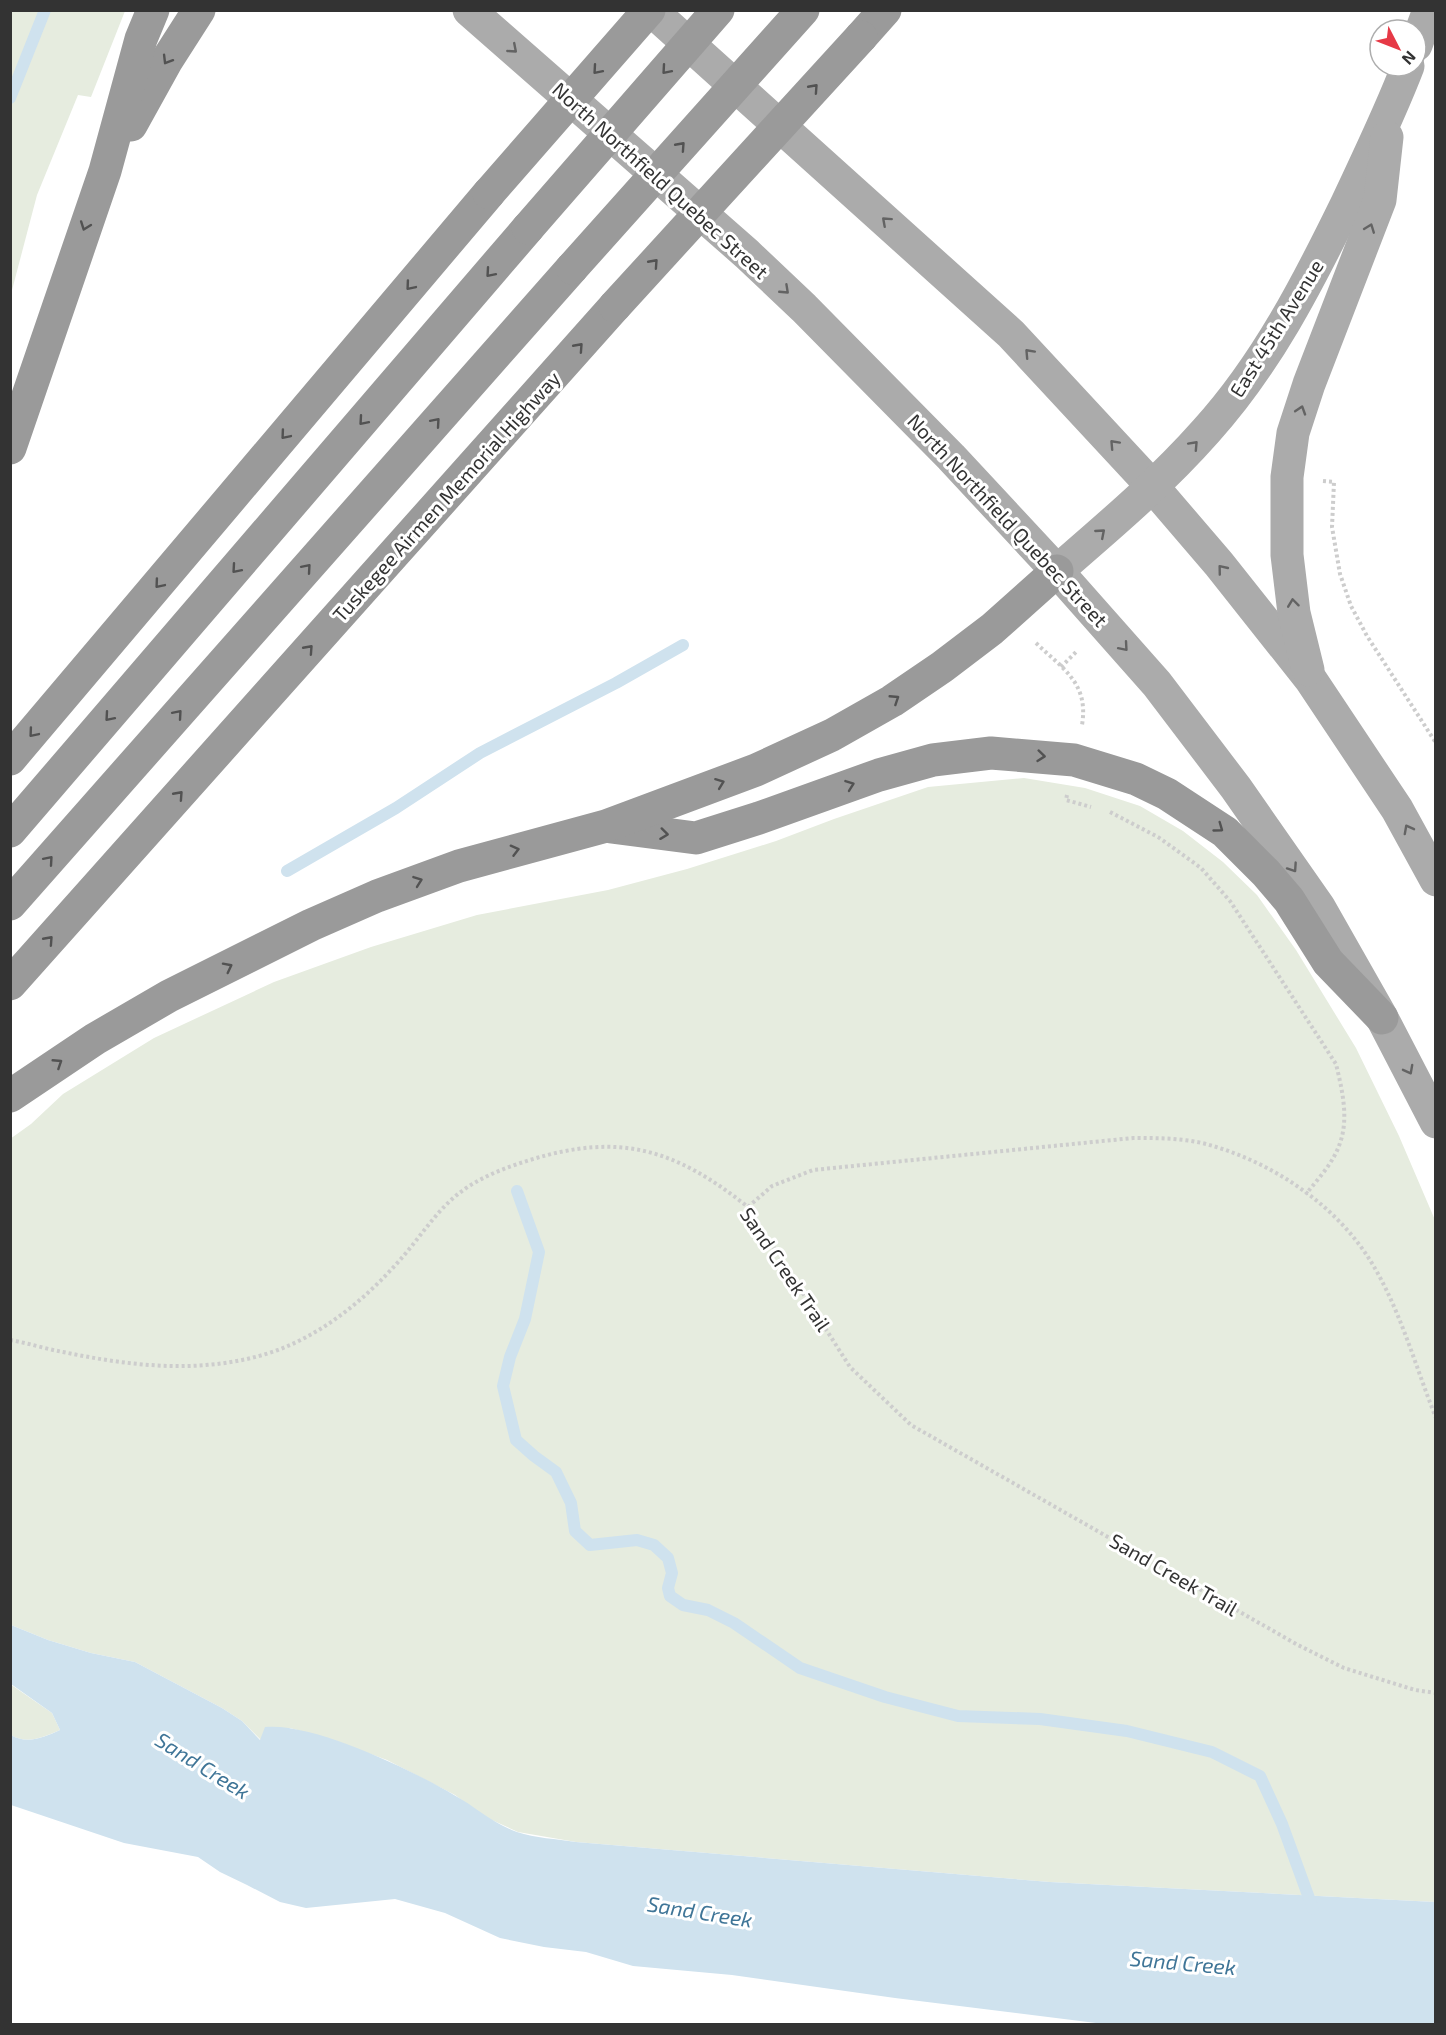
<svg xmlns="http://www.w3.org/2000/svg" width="1446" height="2035" font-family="'Exo 2',sans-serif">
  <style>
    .green { fill: #e6ecdf }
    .water { fill: #cfe2ee }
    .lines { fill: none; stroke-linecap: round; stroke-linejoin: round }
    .stream { stroke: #cfe2ee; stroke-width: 12 }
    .path { stroke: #cdcdcd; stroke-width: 4; stroke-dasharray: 3 3; stroke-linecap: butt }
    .primary { stroke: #ababab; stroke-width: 33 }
    .motorway { stroke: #9a9a9a; stroke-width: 33 }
    .motorway-bridge { stroke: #9a9a9a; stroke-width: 33 }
    .oneway { stroke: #636363 }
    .oneway2 { stroke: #525252 }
    .labels { text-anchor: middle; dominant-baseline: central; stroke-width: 6; stroke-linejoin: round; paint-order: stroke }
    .street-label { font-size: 20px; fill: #333; stroke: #fff }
    .water-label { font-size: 21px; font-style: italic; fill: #3f7597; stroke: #fff }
  </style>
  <rect width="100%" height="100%" fill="#fff"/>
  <g class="green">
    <polygon points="11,10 125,11 91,97 78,95 37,195 11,294"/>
    <polygon points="1024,778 1085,788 1140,806 1183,831 1223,862 1257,895 1296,950 1356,1048 1399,1136 1435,1220 1435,1902 1050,1882 576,1842 518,1832 483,1816 455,1795 387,1760 327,1738 290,1728 261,1740 242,1721 222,1708 135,1662 91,1653 48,1640 11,1625 10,1139 31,1124 63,1094 154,1038 274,982 371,947 477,915 608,890 687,869 776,841 834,819 928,787"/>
    <path d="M10 1684 52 1713 60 1730C44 1737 27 1745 11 1735Z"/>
  </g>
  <path class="water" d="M11 1625 48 1640 91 1653 135 1662 222 1708 242 1721 260 1740 265 1727C313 1722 412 1770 454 1795 476 1807 492 1823 517 1832 535 1838 557 1839 576 1842L1050 1882 1435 1902V2024H1104L895 1998 732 1975 633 1966 586 1952 544 1947 500 1938 445 1913 395 1899 306 1908 280 1902 247 1885 220 1872 198 1857 124 1843 11 1805V1735C27 1745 45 1737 60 1730L52 1713 11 1684Z"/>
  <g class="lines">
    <g class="stream">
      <polyline points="10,98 45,10"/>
      <polyline points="287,871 396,808 480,753 616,683 683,645"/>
      <polyline points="517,1191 539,1252 525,1319 510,1357 503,1386 516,1440 534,1456 556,1472 571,1503 575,1531 590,1545 637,1540 654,1545 668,1558 672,1573 668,1588 670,1596 683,1605 708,1610 734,1623 800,1668 885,1697 958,1716 1040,1719 1127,1731 1212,1752 1260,1776 1282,1824 1313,1909"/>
    </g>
    <g class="path">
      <polyline points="1323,481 1334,482 1332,527 1340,574 1351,606 1367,636 1436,743"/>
      <path d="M1036 643C1063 669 1089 683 1082 725"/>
      <polyline points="1061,667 1076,652"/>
      <polyline points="1067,795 1066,800 1091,807"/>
      <path d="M1110 812 1158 837 1201 868 1230 901 1336 1064C1342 1089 1349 1118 1340 1143 1334 1162 1318 1179 1306 1194"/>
      <path d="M748 1207 772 1186 813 1170 1133 1138C1158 1138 1182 1138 1206 1144 1273 1162 1338 1206 1373 1265 1401 1312 1416 1368 1436 1418"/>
      <path d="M10 1340C28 1343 46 1349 63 1352 135 1367 208 1375 278 1350 330 1330 371 1294 406 1253 421 1235 434 1216 450 1201 472 1180 501 1169 530 1160 620 1132 675 1149 748 1207L850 1367 911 1425 1298 1645 1344 1668 1415 1690 1436 1693"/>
    </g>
    <g class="primary">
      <polyline points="469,10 747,254 804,308 951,457 1057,571 1157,684 1236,788 1319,907 1382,1018 1436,1122"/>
      <polyline points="651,10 1011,334 1153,487 1219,564 1311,680 1397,809 1436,880"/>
      <polyline points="1416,45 1429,10"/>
      <path d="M1057 571C1109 526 1161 482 1206 431 1266 365 1308 283 1347 203 1368 158 1390 113 1408 66"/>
      <polyline points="1308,670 1294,613 1287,555 1287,477 1293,433 1309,384 1380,200 1387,137"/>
    </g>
    <g class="motorway">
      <polyline points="861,37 885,10"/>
      <polyline points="131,125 167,60 199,10"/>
      <polyline points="10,448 105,171 141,39 153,10"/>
      <polyline points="10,759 489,193"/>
      <polyline points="611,827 696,838 759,818 879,775 933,760 991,753 1074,760 1136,779 1167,794 1225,832 1266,873 1289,900 1328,962 1382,1018"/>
      <polyline points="10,831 528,228"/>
      <polyline points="10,904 572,268"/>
      <polyline points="10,984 615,306"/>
      <polyline points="10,1096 95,1039 169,996 311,925 377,896 459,866 606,826 756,770 832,735 892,701 942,667 992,629 1057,571"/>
    </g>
    <g class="motorway-bridge">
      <polyline points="489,193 649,10"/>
      <polyline points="528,228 718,10"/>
      <polyline points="572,268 803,10"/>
      <polyline points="615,306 861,37"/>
    </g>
  </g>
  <defs><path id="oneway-chevron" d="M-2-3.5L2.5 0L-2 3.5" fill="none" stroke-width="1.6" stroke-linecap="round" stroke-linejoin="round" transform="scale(1.5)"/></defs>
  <g class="oneway">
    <use href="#oneway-chevron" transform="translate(513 49) rotate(41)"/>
    <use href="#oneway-chevron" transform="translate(886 221) rotate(-138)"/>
    <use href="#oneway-chevron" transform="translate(1370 228) rotate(-69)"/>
    <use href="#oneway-chevron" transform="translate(785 290) rotate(43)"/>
    <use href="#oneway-chevron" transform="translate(1029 353) rotate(-133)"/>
    <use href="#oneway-chevron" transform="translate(1301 410) rotate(-72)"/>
    <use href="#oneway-chevron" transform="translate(1114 444) rotate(-133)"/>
    <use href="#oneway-chevron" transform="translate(1194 445) rotate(-47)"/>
    <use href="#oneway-chevron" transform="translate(1101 533) rotate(-41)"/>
    <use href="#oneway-chevron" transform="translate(1222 569) rotate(-129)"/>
    <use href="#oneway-chevron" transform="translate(1293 603) rotate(-97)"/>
    <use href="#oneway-chevron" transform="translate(1124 647) rotate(49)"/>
    <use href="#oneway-chevron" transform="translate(1408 829) rotate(-118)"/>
    <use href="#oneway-chevron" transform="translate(1293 868) rotate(56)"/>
    <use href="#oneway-chevron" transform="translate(1409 1070) rotate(62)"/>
  </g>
  <g class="oneway2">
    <use href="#oneway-chevron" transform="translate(167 60) rotate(121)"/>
    <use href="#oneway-chevron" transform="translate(597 70) rotate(131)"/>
    <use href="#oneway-chevron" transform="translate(666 70) rotate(131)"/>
    <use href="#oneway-chevron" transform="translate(814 88) rotate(-48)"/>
    <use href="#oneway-chevron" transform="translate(681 146) rotate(-48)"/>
    <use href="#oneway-chevron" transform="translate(85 226) rotate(110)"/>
    <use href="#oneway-chevron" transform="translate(654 263) rotate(-48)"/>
    <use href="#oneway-chevron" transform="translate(490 273) rotate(131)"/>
    <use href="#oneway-chevron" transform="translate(410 286) rotate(130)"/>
    <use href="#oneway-chevron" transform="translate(579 347) rotate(-48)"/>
    <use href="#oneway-chevron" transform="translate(363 421) rotate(131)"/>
    <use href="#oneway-chevron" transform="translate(436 422) rotate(-49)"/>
    <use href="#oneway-chevron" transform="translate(285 435) rotate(130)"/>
    <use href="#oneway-chevron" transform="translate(307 568) rotate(-49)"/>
    <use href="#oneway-chevron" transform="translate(236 569) rotate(131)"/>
    <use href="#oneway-chevron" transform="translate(159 584) rotate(130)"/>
    <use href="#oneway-chevron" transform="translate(309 649) rotate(-48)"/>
    <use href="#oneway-chevron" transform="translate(895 699) rotate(-33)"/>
    <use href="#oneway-chevron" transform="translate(178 714) rotate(-49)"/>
    <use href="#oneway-chevron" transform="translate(109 717) rotate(131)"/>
    <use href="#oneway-chevron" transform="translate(33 733) rotate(130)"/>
    <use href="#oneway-chevron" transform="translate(1041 756) rotate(6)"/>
    <use href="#oneway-chevron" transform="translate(720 783) rotate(-21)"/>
    <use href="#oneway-chevron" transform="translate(850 785) rotate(-20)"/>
    <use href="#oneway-chevron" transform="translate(179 795) rotate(-48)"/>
    <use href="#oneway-chevron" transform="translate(1219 828) rotate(36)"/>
    <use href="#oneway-chevron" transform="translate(664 834) rotate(7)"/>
    <use href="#oneway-chevron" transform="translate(515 850) rotate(-15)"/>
    <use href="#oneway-chevron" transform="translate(49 860) rotate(-49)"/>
    <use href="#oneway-chevron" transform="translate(418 881) rotate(-20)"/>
    <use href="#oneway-chevron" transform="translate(49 940) rotate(-48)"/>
    <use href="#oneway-chevron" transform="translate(228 967) rotate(-27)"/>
    <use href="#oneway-chevron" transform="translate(58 1063) rotate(-33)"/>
  </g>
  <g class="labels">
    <g class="street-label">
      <text transform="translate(661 180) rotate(42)">North Northfield Quebec Street</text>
      <text transform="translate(1276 328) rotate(-58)">East 45th Avenue</text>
      <text transform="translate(446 496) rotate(-48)">Tuskegee Airmen Memorial Highway</text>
      <text transform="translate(1008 520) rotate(47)">North Northfield Quebec Street</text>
      <text transform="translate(786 1269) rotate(56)">Sand Creek Trail</text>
      <text transform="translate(1174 1574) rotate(30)">Sand Creek Trail</text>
    </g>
    <g class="water-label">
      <text transform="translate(203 1765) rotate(32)">Sand Creek</text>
      <text transform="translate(700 1911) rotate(9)">Sand Creek</text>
      <text transform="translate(1183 1962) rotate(5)">Sand Creek</text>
    </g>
  </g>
  <rect width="1446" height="2035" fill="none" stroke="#333333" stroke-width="24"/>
  <g transform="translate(1398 48) rotate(132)"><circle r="28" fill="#ffffff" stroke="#adadad" stroke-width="1.5"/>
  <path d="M0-4.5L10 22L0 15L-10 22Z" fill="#e63946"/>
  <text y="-9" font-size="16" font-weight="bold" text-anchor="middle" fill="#333333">N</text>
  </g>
</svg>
